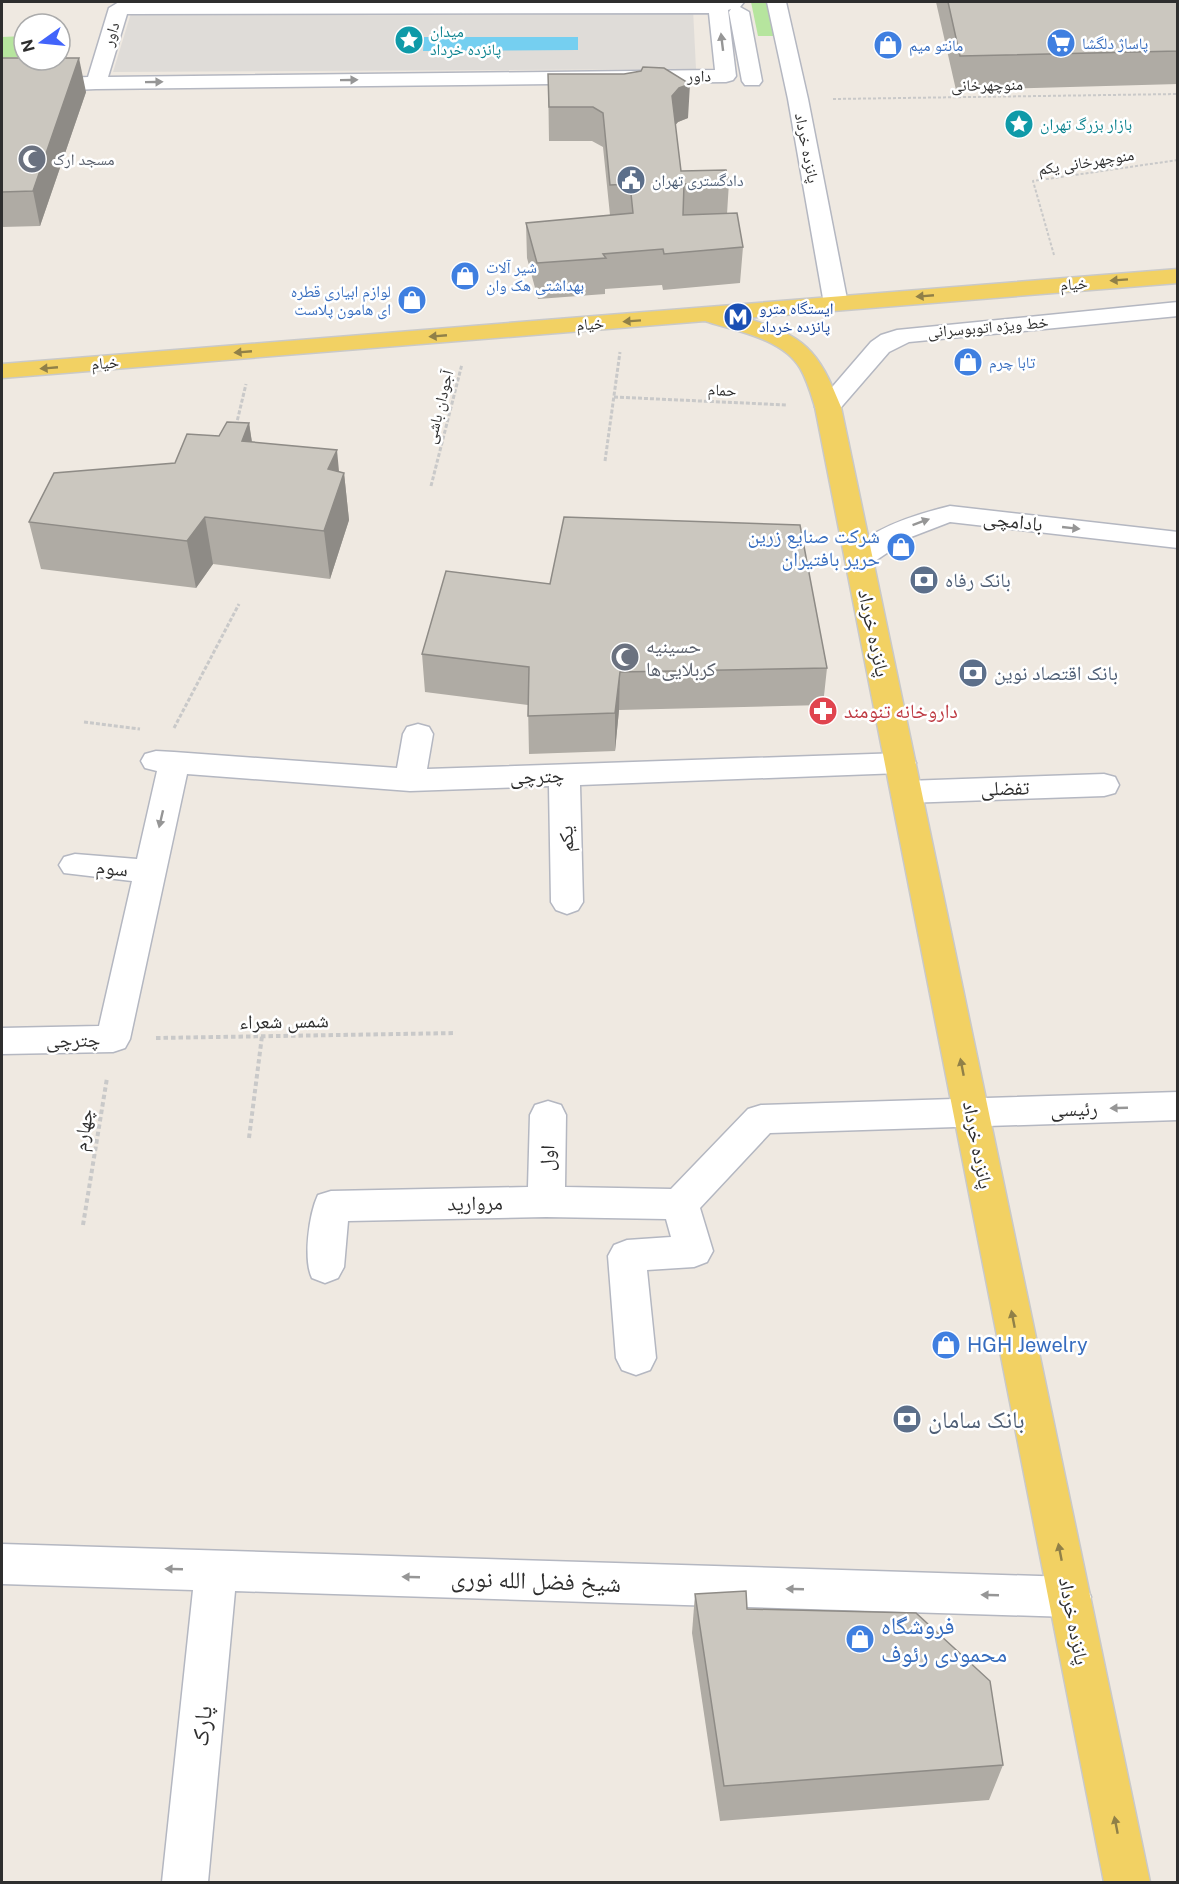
<svg xmlns="http://www.w3.org/2000/svg" width="1179" height="1884" font-family="'Public Sans','Noto Naskh Arabic',sans-serif">
  <style>
    .green { fill: #b6e59e }
    .plaza { fill: #dfdcd8 }
    .water { fill: #75cff0 }
    .lines { fill: none; stroke-linecap: round; stroke-linejoin: round }
    .minor-casing { stroke: #b4b7c1; stroke-width: 3 }
    .major-casing { stroke: #c9c9c9; stroke-width: 3 }
    .path-far2 { stroke: #c9c9c9; stroke-width: 2; stroke-dasharray: 3 2; stroke-linecap: butt }
    .path-far1 { stroke: #c9c9c9; stroke-width: 3; stroke-dasharray: 4 2; stroke-linecap: butt }
    .path { stroke: #c9c9c9; stroke-width: 4; stroke-dasharray: 4.5 3; stroke-linecap: butt }
    .minor { fill: #fff; fill-rule: evenodd }
    .major { fill: #f2d163; fill-rule: evenodd }
    .wall { fill: #afaba4 }
    .shaded-wall { fill: #8e8b86 }
    .building { fill: #cbc7bf; stroke: #8e8b86; stroke-width: 1.5 }
    .oneway { fill: #969696 }
    .oneway2 { fill: #908048 }
    .labels { text-anchor: middle; dominant-baseline: central; stroke-width: 5; stroke-linejoin: round; paint-order: stroke }
    .far-culture-label { font-size: 16px; fill: #0d838f; stroke: #fff; text-anchor: start }
    .far-street-label { font-size: 16px; fill: #2e2e2e; stroke: #fff }
    .far-shop-label { font-size: 16px; fill: #366cbe; stroke: #fff; text-anchor: start }
    .far-worship-label { font-size: 16px; fill: #5b616d; stroke: #fff; text-anchor: start }
    .far-service-label { font-size: 16px; fill: #4e5e75; stroke: #fff; text-anchor: start }
    .far-transit-label { font-size: 16px; fill: #164399; stroke: #fff; text-anchor: start }
    .street-label { font-size: 20px; fill: #2e2e2e; stroke: #fff }
    .shop-label { font-size: 20px; fill: #366cbe; stroke: #fff; text-anchor: end }
    .service-label { font-size: 20px; fill: #4e5e75; stroke: #fff; text-anchor: start }
    .worship-label { font-size: 20px; fill: #5b616d; stroke: #fff; text-anchor: start }
    .health-label { font-size: 20px; fill: #be3a42; stroke: #fff; text-anchor: start }
    .near-service-label { font-size: 24px; fill: #4e5e75; stroke: #fff; text-anchor: start }
    .near-street-label { font-size: 24px; fill: #2e2e2e; stroke: #fff }
    .near-shop-label { font-size: 24px; fill: #366cbe; stroke: #fff; text-anchor: start }
  </style>
  <rect width="100%" height="100%" fill="#efe9e1"/>
  <g class="green">
    <polygon points="751,2 767,2 774,36 758,36"/>
    <polygon points="24,36 24,57 2,58 2,37"/>
  </g>
  <polygon class="plaza" points="693,9 696,69 113,72 132,10"/>
  <polygon class="water" points="424,37 578,37 578,50 423,51"/>
  <g class="lines">
    <g class="minor-casing">
      <g id="minor">
        <path d="M119 2H744L740 7 749 12 762 81 759 85H745L742 81 729 12 731 9 728 10 736 76 733 80 726 82 96 89 2 93V81L88 77 109 8ZM709 13 715 70 108 77 127 14Z"/>
        <polygon points="767,2 786,2 808,99 848,304 844,309 828,309 824,304 788,99"/>
        <polygon points="1178,302 1178,316 909,342 889,352 837,412 828,415 819,412 815,407 871,342 881,335 897,330"/>
        <path d="M950 506 1178 532V548L950 522 911 537 869 565 859 567 849 565 845 559C865 529 917 514 950 506Z"/>
        <polygon points="418,724 429,727 433,734 427,769 901,753 912,756 916,763 912,770 901,773 580,785 583,902 578,910 567,914 556,910 551,902 549,786 410,791 187,774 130,1039 125,1048 113,1052 2,1054 2,1028 99,1026 132,881 64,873 59,865 64,857 75,854 137,859 157,771 145,768 141,761 145,754 156,751 174,752 397,768 403,734 407,727"/>
        <polygon points="1104,774 1115,777 1119,785 1115,793 1104,796 906,803 895,800 891,792 895,784 906,781"/>
        <path d="M1178 1092V1120L770 1133 700 1208 713 1251 707 1262 694 1267 647 1270 656 1358 650 1370 636 1375 622 1370 616 1358 608 1256 614 1245 627 1240 671 1237 666 1219 546 1217 348 1221 344 1267 338 1278 325 1283 312 1278C303 1260 309 1214 318 1195L331 1191 528 1187 530 1115 535 1105 548 1101 561 1105 566 1115 565 1187 671 1189 748 1109 761 1105Z"/>
        <polygon points="2,1544 1070,1577 1085,1583 1091,1597 1085,1611 1070,1617 235,1591 208,1882 162,1882 193,1590 2,1584"/>
      </g>
    </g>
    <g class="major-casing">
      <path id="major" d="M1178 269V283L745 318C805 336 818 349 841 407L1150 1882H1104L815 407C811 394 807 380 800 368 782 338 735 331 705 321L2 378V364Z"/>
    </g>
    <g class="path-far2">
      <polyline points="833,99 1178,94"/>
      <polyline points="1054,255 1033,181 1178,160"/>
    </g>
    <g class="path-far1">
      <polyline points="614,397 787,405"/>
      <polyline points="236,426 246,384"/>
      <polyline points="605,461 620,352"/>
      <polyline points="431,486 462,364"/>
      <polyline points="84,722 140,729"/>
      <polyline points="174,728 239,604"/>
    </g>
    <g class="path">
      <polyline points="156,1038 456,1033"/>
      <polyline points="249,1138 262,1036"/>
      <polyline points="83,1225 107,1078"/>
    </g>
    <use href="#minor" class="minor"/>
    <use href="#major" class="major"/>
  </g>
  <g class="wall">
    <polygon points="936,2 1178,2 1178,84 956,90"/>
    <polygon points="2,58 86,92 40,226 2,227"/>
    <polygon points="548,74 688,118 678,122 675,125 681,171 729,182 727,214 743,247 740,283 663,290 662,285 605,289 605,294 538,299 527,258 526,223 610,215 603,147 592,141 549,141"/>
    <polygon points="249,423 252,442 344,473 349,520 330,579 213,564 196,588 41,569 29,522 175,463 219,436"/>
    <polygon points="422,654 827,668 823,705 619,710 615,751 529,754 528,705 425,692"/>
    <polygon points="695,1594 747,1609 1003,1765 989,1800 720,1821 692,1633"/>
  </g>
  <g class="shaded-wall">
    <polygon points="79,58 86,92 40,226 33,191"/>
    <polygon points="690,84 688,118 678,122 671,130 672,96 679,88"/>
    <polygon points="249,423 256,470 242,441"/>
    <polygon points="337,450 340,482 344,473 349,520 330,579 324,531 328,469"/>
    <polygon points="205,517 213,564 196,588 187,541"/>
    <polygon points="620,672 619,710 615,751 615,713"/>
  </g>
  <g class="building">
    <polygon points="948,2 1178,2 1178,51 960,56"/>
    <polygon points="2,58 24,58 24,60 60,60 60,58 79,58 33,191 2,192"/>
    <polygon points="643,67 664,68 690,84 679,88 672,96 681,171 726,170 729,182 684,184 683,215 737,213 743,247 664,254 663,249 603,254 606,258 537,263 526,223 633,213 630,184 610,185 603,113 593,107 549,107 548,74 624,74 641,71"/>
    <polygon points="227,422 249,423 242,441 337,450 328,469 344,473 324,531 205,517 187,541 29,522 54,473 175,463 187,434 219,436"/>
    <polygon points="564,517 800,525 827,668 620,672 615,713 528,716 529,667 422,654 446,571 550,584"/>
    <polygon points="746,1591 747,1609 916,1613 990,1681 1003,1765 724,1786 695,1594"/>
  </g>
  <defs><path id="oneway-solid" d="M-6-.8H1V-3.2L6.5 0L1 3.2V.8H-6Z" transform="scale(1.5)"/></defs>
  <g class="oneway">
    <use href="#oneway-solid" transform="translate(722 42) rotate(-97)"/>
    <use href="#oneway-solid" transform="translate(349 80) rotate(-1)"/>
    <use href="#oneway-solid" transform="translate(154 82) rotate(-1)"/>
    <use href="#oneway-solid" transform="translate(921 522) rotate(-20)"/>
    <use href="#oneway-solid" transform="translate(1071 528) rotate(6)"/>
    <use href="#oneway-solid" transform="translate(161 819) rotate(103)"/>
    <use href="#oneway-solid" transform="translate(1119 1108) rotate(178)"/>
    <use href="#oneway-solid" transform="translate(174 1569) rotate(-178)"/>
    <use href="#oneway-solid" transform="translate(411 1577) rotate(-178)"/>
    <use href="#oneway-solid" transform="translate(795 1589) rotate(-178)"/>
    <use href="#oneway-solid" transform="translate(990 1595) rotate(-178)"/>
  </g>
  <g class="oneway2">
    <use href="#oneway-solid" transform="translate(1119 280) rotate(176)"/>
    <use href="#oneway-solid" transform="translate(925 296) rotate(175)"/>
    <use href="#oneway-solid" transform="translate(632 321) rotate(176)"/>
    <use href="#oneway-solid" transform="translate(438 336) rotate(175)"/>
    <use href="#oneway-solid" transform="translate(243 352) rotate(175)"/>
    <use href="#oneway-solid" transform="translate(49 368) rotate(175)"/>
    <use href="#oneway-solid" transform="translate(962 1067) rotate(-101)"/>
    <use href="#oneway-solid" transform="translate(1013 1319) rotate(-101)"/>
    <use href="#oneway-solid" transform="translate(1060 1552) rotate(-101)"/>
    <use href="#oneway-solid" transform="translate(1116 1825) rotate(-101)"/>
  </g>
  <defs>
    <g id="sight-disc" transform="scale(1.5)"><circle r="9.5" fill="#0f9aa8" stroke="#fff"/><path d="M0-6L1.8-2.2L6-1.7L2.9 1.2L3.7 5.4L0 3.3L-3.7 5.4L-2.9 1.2L-6-1.7L-1.8-2.2Z" fill="#fff"/></g>
    <g id="supermarket-disc" transform="scale(1.5)"><circle r="9.5" fill="#3f7fe0" stroke="#fff"/><path d="M-6-5.5h2.5l.6 2H6L4.5 2H-2.5L-4.4-4H-6ZM-1.5 3.2a1.3 1.3 0 1 0 .1 0ZM3 3.2a1.3 1.3 0 1 0 .1 0Z" fill="#fff"/></g>
    <g id="shop-disc" transform="scale(1.5)"><circle r="9.5" fill="#3f7fe0" stroke="#fff"/><path d="M-5-2.5h2.3a2.7 3.5 0 0 1 5.4 0H5L5.5 6h-11ZM-1.5-2.5h3a1.5 2.3 0 0 0-3 0Z" fill="#fff"/></g>
    <g id="mosque-disc" transform="scale(1.5)"><circle r="9.5" fill="#6b7280" stroke="#fff"/><path d="M3.5-4.9A6 6 0 1 0 3.5 4.9A5 5 0 1 1 3.5-4.9Z" fill="#fff"/></g>
    <g id="civic-disc" transform="scale(1.5)"><circle r="9.5" fill="#5c6f8a" stroke="#fff"/><path d="M-.6-6.5H3V-4.5H.6V-3L4-1V1h2V6H-6V1h2V-1L-.6-3ZM-1.2 2.5V6h2.4V2.5Z" fill="#fff"/></g>
    <g id="metro-disc" transform="scale(1.5)"><circle r="9.5" fill="#1a4fb4" stroke="#fff"/><path d="M-5.5 5V-5H-3L0 0L3-5H5.5V5H3V-.5L0 4L-3-.5V5Z" fill="#fff"/></g>
    <g id="bank-disc" transform="scale(1.5)"><circle r="9.5" fill="#5c6f8a" stroke="#fff"/><path d="M-6-4H6V4H-6ZM0-2.3a2.3 2.3 0 1 0 0 4.6a2.3 2.3 0 1 0 0-4.6Z" fill="#fff"/></g>
    <g id="pharmacy-disc" transform="scale(1.5)"><circle r="9.5" fill="#e0444e" stroke="#fff"/><path d="M-2-6h4v4h4v4h-4v4h-4v-4h-4v-4h4Z" fill="#fff"/></g>
  </defs>
  <g fill-rule="evenodd">
    <use href="#sight-disc" x="409" y="40"/>
    <use href="#supermarket-disc" x="1061" y="43"/>
    <use href="#shop-disc" x="888" y="45"/>
    <use href="#sight-disc" x="1019" y="124"/>
    <use href="#mosque-disc" x="32" y="159"/>
    <use href="#civic-disc" x="631" y="180"/>
    <use href="#shop-disc" x="465" y="276"/>
    <use href="#shop-disc" x="412" y="300"/>
    <use href="#metro-disc" x="738" y="317"/>
    <use href="#shop-disc" x="968" y="362"/>
    <use href="#shop-disc" x="901" y="547"/>
    <use href="#bank-disc" x="924" y="580"/>
    <use href="#mosque-disc" x="625" y="657"/>
    <use href="#bank-disc" x="973" y="673"/>
    <use href="#pharmacy-disc" x="823" y="711"/>
    <use href="#shop-disc" x="946" y="1345"/>
    <use href="#bank-disc" x="907" y="1419"/>
    <use href="#shop-disc" x="860" y="1639"/>
  </g>
  <g class="labels">
    <g class="far-culture-label">
      <text x="430" y="31">میدان<tspan x="430" dy="18">پانزده خرداد</tspan></text>
      <text x="1040" y="124">بازار بزرگ تهران</text>
    </g>
    <g class="far-street-label">
      <text transform="translate(111 34) rotate(-73)">داور</text>
      <text transform="translate(699 76) rotate(-1)">داور</text>
      <text transform="translate(987 85) rotate(-1)">منوچهرخانی</text>
      <text transform="translate(807 148) rotate(79)">پانزده خرداد</text>
      <text transform="translate(1086 162) rotate(-9)">منوچهرخانی یکم</text>
      <text transform="translate(1074 284) rotate(-4)">خیام</text>
      <text transform="translate(590 324) rotate(-5)">خیام</text>
      <text transform="translate(988 327) rotate(-5)">خط ویژه اتوبوسرانی</text>
      <text transform="translate(105 363) rotate(-5)">خیام</text>
      <text transform="translate(722 390) rotate(2)">حمام</text>
      <text transform="translate(439 407) rotate(-76)">آجودان باشی</text>
    </g>
    <g class="far-shop-label">
      <text x="1082" y="43">پاساژ دلگشا</text>
      <text x="909" y="45">مانتو میم</text>
      <text x="486" y="267">شیر آلات<tspan x="486" dy="18">بهداشتی هک وان</tspan></text>
      <text x="391" y="291" text-anchor="end">لوازم ابیاری قطره<tspan x="391" dy="18">ای هامون پلاست</tspan></text>
      <text x="989" y="362">تابا چرم</text>
    </g>
    <g class="far-worship-label">
      <text x="53" y="159">مسجد ارک</text>
    </g>
    <g class="far-service-label">
      <text x="652" y="180">دادگستری تهران</text>
    </g>
    <g class="far-transit-label">
      <text x="759" y="308">ایستگاه مترو<tspan x="759" dy="18">پانزده خرداد</tspan></text>
    </g>
    <g class="street-label">
      <text transform="translate(1013 521) rotate(6)">بادامچی</text>
      <text transform="translate(874 633) rotate(78)">پانزده خرداد</text>
      <text transform="translate(537 776) rotate(-2)">چترچی</text>
      <text transform="translate(1005 788) rotate(-2)">تفضلی</text>
      <text transform="translate(566 839) rotate(-92)">یکم</text>
      <text transform="translate(112 868) rotate(5)">سوم</text>
      <text transform="translate(284 1021) rotate(-1)">شمس شعراء</text>
      <text transform="translate(73 1040) rotate(-1)">چترچی</text>
      <text transform="translate(1074 1109) rotate(-2)">رئیسی</text>
      <text transform="translate(83 1130) rotate(-81)">چهارم</text>
      <text transform="translate(978 1145) rotate(79)">پانزده خرداد</text>
      <text transform="translate(547 1158) rotate(-88)">اول</text>
      <text transform="translate(475 1203) rotate(-1)">مروارید</text>
      <text transform="translate(1074 1621) rotate(79)">پانزده خرداد</text>
    </g>
    <g class="shop-label">
      <text x="880" y="536">شرکت صنایع زرین<tspan x="880" dy="23">حریر بافتیران</tspan></text>
      <text x="967" y="1345" text-anchor="start">HGH Jewelry</text>
    </g>
    <g class="service-label">
      <text x="945" y="580">بانک رفاه</text>
      <text x="994" y="673">بانک اقتصاد نوین</text>
    </g>
    <g class="worship-label">
      <text x="646" y="646">حسینیه<tspan x="646" dy="23">کربلایی‌ها</tspan></text>
    </g>
    <g class="health-label">
      <text x="844" y="711">داروخانه تنومند</text>
    </g>
    <g class="near-service-label">
      <text x="928" y="1419">بانک سامان</text>
    </g>
    <g class="near-street-label">
      <text transform="translate(536 1580) rotate(2)">شیخ فضل الله نوری</text>
      <text transform="translate(201 1726) rotate(-84)">پارک</text>
    </g>
    <g class="near-shop-label">
      <text x="881" y="1625">فروشگاه<tspan x="881" dy="28">محمودی رئوف</tspan></text>
    </g>
  </g>
  <rect width="1179" height="1884" fill="none" stroke="#2e2e2e" stroke-width="6"/>
  <g transform="translate(42 42) rotate(255)"><circle r="28" fill="#ffffff" stroke="#ababab" stroke-width="1.5"/>
  <path d="M0-4.5L10 22L0 15L-10 22Z" fill="#4264fb"/>
  <text y="-9" font-size="16" font-weight="bold" text-anchor="middle" fill="#2e2e2e">N</text>
  </g>
</svg>
